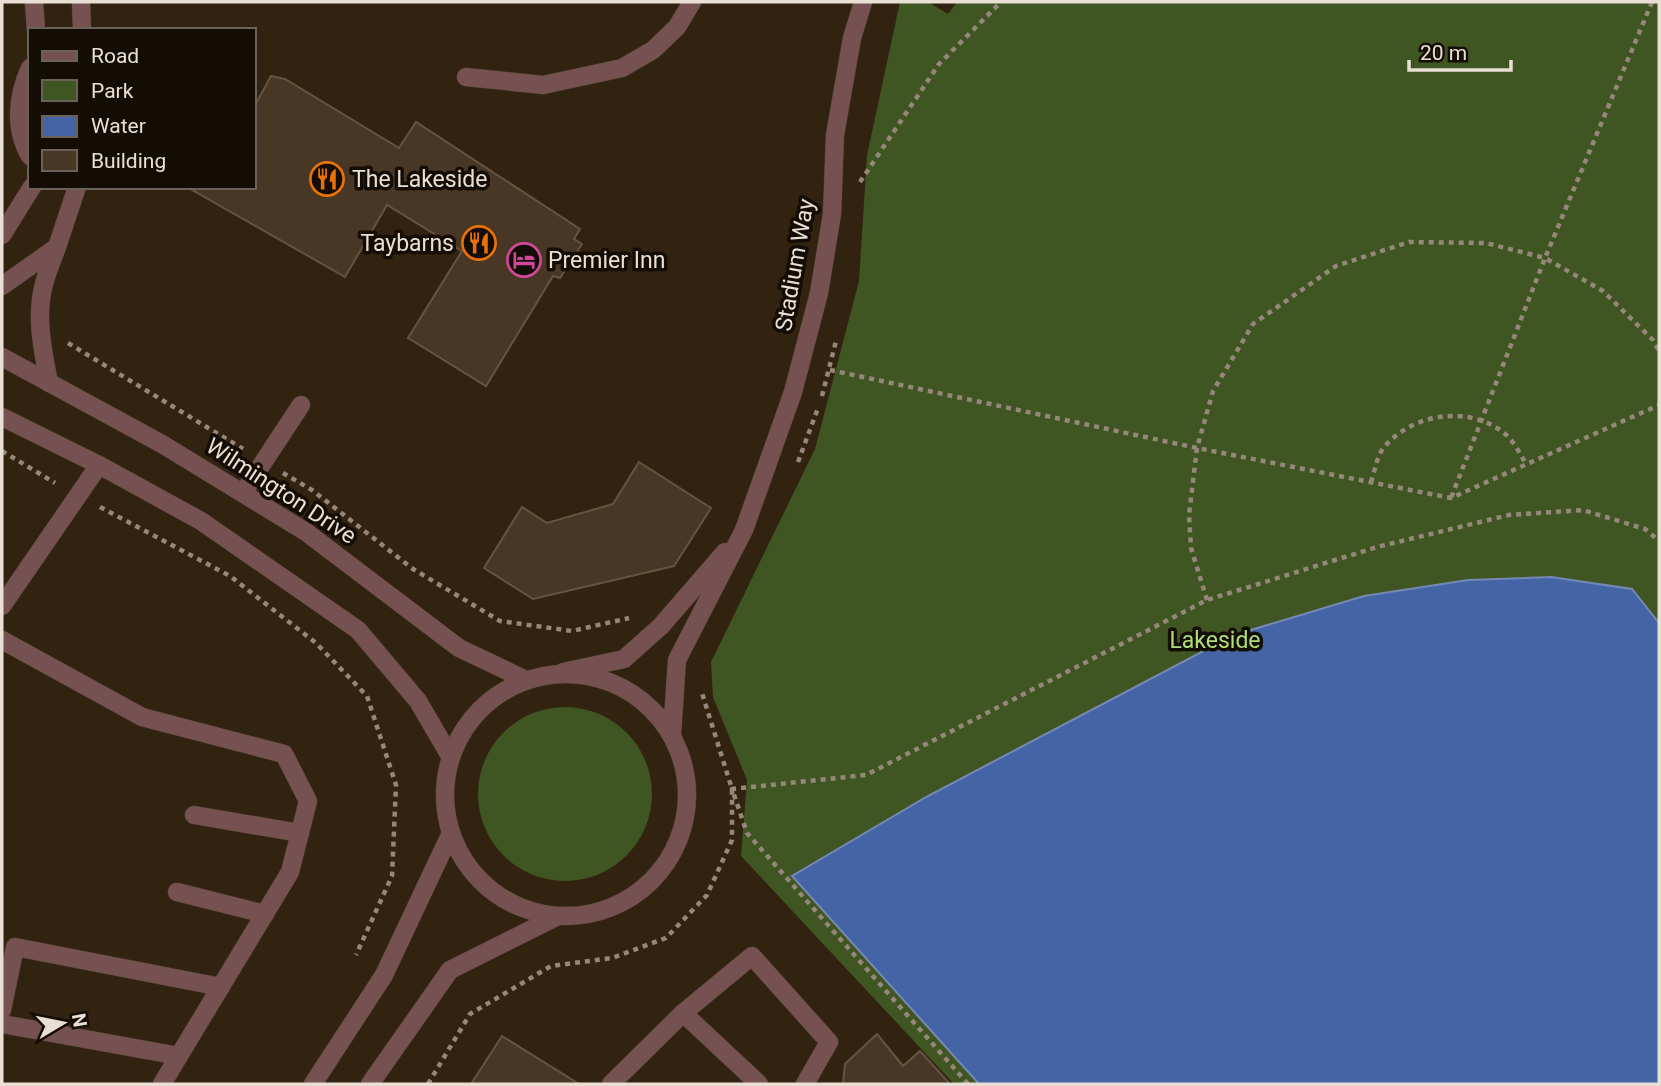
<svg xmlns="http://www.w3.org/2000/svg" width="1661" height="1086" font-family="Roboto,sans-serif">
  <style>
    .green { fill: #3f5623 }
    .water { fill: #4564a6; stroke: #7689b4; stroke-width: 2 }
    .building { fill: #483725; stroke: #665441; stroke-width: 2 }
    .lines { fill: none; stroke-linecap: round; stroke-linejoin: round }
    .service-casing { stroke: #4f402f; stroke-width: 19 }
    .minor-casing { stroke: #4f402f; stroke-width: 19 }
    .tertiary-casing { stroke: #4f402f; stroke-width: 19 }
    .path { stroke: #95887a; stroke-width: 4.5; stroke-dasharray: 5 5; stroke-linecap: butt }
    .service { stroke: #765152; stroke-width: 18 }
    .minor { stroke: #765152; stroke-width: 18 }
    .tertiary { stroke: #765152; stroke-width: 18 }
    .labels { text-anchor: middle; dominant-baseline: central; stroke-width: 7; stroke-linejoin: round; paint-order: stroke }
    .poi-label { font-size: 23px; fill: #eadfd4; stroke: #140d06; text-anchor: start }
    .street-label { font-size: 23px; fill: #eadfd4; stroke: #140d06 }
    .park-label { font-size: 23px; fill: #afdf79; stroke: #140d06 }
  </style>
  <rect width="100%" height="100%" fill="#322210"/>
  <g class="green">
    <polygon points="900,2 928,2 948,14 957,2 1659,2 1659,1084 954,1084 741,856 747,780 713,697 711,662 815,449 859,281 867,155"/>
    <circle cx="565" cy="794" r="87"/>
  </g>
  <polygon class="water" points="1551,577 1632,589 1659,623 1659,1084 979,1084 792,876 926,797 1234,635 1364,596 1468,580"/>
  <g class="building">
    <polygon points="271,76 285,79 399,148 416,122 580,229 574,239 582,244 560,278 553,276 486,386 408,338 462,251 387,205 345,277 187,187 254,187 254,107"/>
    <polygon points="639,462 711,508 674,566 533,599 484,568 522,507 547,523 613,504"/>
    <polygon points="877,1034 903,1066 920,1051 950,1084 843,1084 845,1064"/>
    <polygon points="502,1036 579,1084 471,1084"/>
  </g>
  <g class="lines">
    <g class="service-casing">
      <g id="service">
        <polyline points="34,2 36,30"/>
        <polyline points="81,2 82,30"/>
        <path d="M30 68C17 96 14 129 30 156"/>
        <polyline points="466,77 543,85 622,68 653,50 677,27 692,2"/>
        <polyline points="2,235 32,187"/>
        <polyline points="57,247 77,187"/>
        <path d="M2 286 57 247C53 259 47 271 44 284 35 317 43 351 49 383"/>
        <polyline points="243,493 301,405"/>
        <polyline points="2,606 99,465"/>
        <polyline points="2,640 142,717 284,754 308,801 290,872 162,1084"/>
        <polyline points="194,815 300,833"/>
        <polyline points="177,892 265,914"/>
        <polyline points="2,1010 15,947 221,987"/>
        <polyline points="683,1013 752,956 829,1042 805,1084"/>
        <polyline points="2,1024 179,1056"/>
        <polyline points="611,1084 683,1013 759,1084"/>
      </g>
    </g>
    <g class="minor-casing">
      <g id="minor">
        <polyline points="563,672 624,659 661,626 725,552"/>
        <polyline points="672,734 677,660 744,530 793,392 819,293 832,214 835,135 852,38 863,2"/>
      </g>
    </g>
    <g class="tertiary-casing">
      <g id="tertiary">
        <polyline points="2,357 162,444 306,532 459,648 524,679"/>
        <polyline points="2,417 99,465 201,521 358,630 418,701 450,756"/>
        <circle cx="566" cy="795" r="121"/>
        <polyline points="313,1084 384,975 450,835"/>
        <polyline points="370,1084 450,970 556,917"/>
      </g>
    </g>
    <g class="path">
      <polyline points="1652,2 1545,258 1603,291 1653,340 1659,351"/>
      <polyline points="860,182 939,64 1001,2"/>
      <polyline points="68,343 243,449"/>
      <polyline points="830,370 1197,448 1451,498 1659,405"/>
      <polyline points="822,396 836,341"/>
      <polyline points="2,451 55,483"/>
      <polyline points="798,462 818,408"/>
      <polyline points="283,473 312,490 413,569 500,621 572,631 629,618"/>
      <path d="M1371 482C1375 471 1377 454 1385 446 1414 413 1469 405 1504 433 1514 441 1520 454 1526 464"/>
      <polyline points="100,507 230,576 316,643 367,696 396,785 392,876 356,955"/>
      <polyline points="1207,600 1191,548 1189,515 1197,448 1213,391 1253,324 1336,266 1409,242 1486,243 1545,258 1451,498"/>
      <polyline points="428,1084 470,1014 551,966 612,958 666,938 707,895 732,840 732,789 702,693"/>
      <polyline points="968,1084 747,833 732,789 866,775 1207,600 1377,547 1509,515 1583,510 1645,529 1659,541"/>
    </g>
    <use href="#service" class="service"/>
    <use href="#minor" class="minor"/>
    <use href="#tertiary" class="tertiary"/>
  </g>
  <defs>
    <g id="restaurant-ring" transform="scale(1.75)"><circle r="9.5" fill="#140d06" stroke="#e8710a" stroke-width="1.5"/><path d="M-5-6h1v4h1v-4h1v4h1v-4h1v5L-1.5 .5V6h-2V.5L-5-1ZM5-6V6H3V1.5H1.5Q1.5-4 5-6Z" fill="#e8710a"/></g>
    <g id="hotel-ring" transform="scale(1.75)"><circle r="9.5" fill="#140d06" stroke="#d1479c" stroke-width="1.5"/><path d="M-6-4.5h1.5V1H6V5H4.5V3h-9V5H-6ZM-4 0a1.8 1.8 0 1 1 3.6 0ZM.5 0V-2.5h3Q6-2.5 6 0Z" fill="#d1479c"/></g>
  </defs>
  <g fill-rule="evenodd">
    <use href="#restaurant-ring" x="327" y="179"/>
    <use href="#restaurant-ring" x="479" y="243"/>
    <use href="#hotel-ring" x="524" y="260"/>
  </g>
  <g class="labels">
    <g class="poi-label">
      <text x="352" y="179">The Lakeside</text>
      <text x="454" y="243" text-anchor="end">Taybarns</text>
      <text x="548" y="260">Premier Inn</text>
    </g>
    <g class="street-label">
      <text transform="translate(795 265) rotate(-80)">Stadium Way</text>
      <text transform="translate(281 491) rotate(33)">Wilmington Drive</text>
    </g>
    <g class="park-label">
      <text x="1215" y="640">Lakeside</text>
    </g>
  </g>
  <rect width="1661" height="1086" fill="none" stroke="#eadfd4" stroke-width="7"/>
  <rect x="28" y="28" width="228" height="161" fill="#140d06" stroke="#6a6158" stroke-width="2"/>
  <rect x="42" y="51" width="35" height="10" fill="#765152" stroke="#6a6158" stroke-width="2"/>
  <text x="91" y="63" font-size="21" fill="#eadfd4">Road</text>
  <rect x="42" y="80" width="35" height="21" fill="#3f5623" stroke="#6a6158" stroke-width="2"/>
  <text x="91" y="98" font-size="21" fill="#eadfd4">Park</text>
  <rect x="42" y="116" width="35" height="21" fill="#4564a6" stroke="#6a6158" stroke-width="2"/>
  <text x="91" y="133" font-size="21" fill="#eadfd4">Water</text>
  <rect x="42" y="150" width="35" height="21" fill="#483725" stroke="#6a6158" stroke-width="2"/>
  <text x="91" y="168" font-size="21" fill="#eadfd4">Building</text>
  <g transform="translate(63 1023) rotate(80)" stroke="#140d06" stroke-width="5" paint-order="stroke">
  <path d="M0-5L12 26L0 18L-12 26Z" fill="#eadfd4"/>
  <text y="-10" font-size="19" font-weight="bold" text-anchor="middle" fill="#eadfd4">N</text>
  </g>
  <path d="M1409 60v10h102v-10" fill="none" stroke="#eadfd4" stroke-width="3.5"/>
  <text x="1420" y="60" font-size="21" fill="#eadfd4" stroke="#140d06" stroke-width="5" paint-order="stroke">20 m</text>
</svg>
